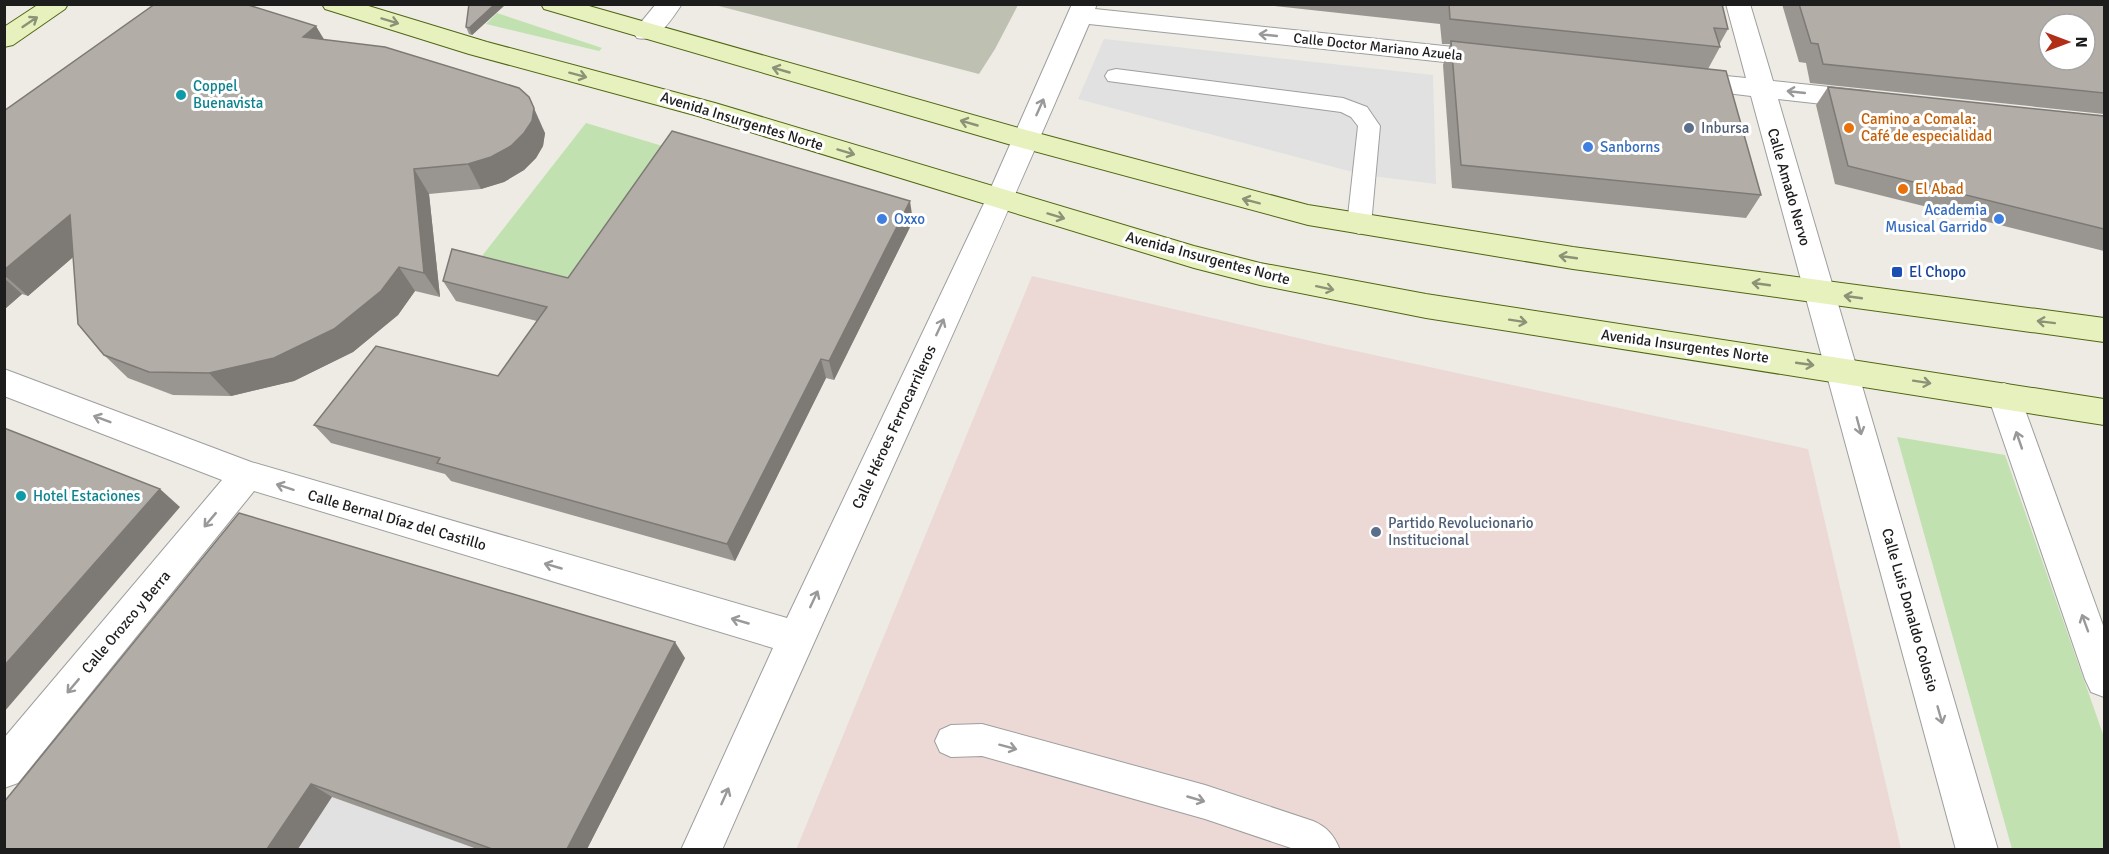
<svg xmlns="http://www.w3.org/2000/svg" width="2109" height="854" font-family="Signika,sans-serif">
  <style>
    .commercial { fill: #ecd9d5 }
    .construction { fill: #bec0b1 }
    .grass { fill: #c1e1b0 }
    .parking { fill: #e1e1e1 }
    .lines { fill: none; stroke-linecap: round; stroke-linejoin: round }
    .service-casing { stroke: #9e9e9e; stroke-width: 2 }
    .minor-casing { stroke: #9e9e9e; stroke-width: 2 }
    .secondary-casing { stroke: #516612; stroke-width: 2 }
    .service { fill: #fff; fill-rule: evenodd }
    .minor { fill: #fff; fill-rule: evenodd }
    .secondary { fill: #e7f1be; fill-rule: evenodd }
    .wall { fill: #999590 }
    .shaded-wall { fill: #7d7975 }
    .building { fill: #b2ada7; stroke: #7d7975; stroke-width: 1.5; fill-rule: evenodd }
    .oneway { stroke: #8c9276 }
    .oneway2 { stroke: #999 }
    .culture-dot { fill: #0f9aa8; stroke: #fff; stroke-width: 2 }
    .service-dot { fill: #5c6f8a; stroke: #fff; stroke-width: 2 }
    .food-dot { fill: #e8710a; stroke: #fff; stroke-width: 2 }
    .shop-dot { fill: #3f7fe0; stroke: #fff; stroke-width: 2 }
    .transit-dot { fill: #1a4fb4; stroke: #fff; stroke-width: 2 }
    .labels { text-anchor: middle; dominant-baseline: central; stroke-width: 6; stroke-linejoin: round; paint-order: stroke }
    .far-street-label { font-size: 14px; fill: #1d1d1d; stroke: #fff }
    .culture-label { font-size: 15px; fill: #0d838f; stroke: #fff; text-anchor: start }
    .food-label { font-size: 15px; fill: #c56008; stroke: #fff; text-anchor: start }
    .street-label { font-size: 15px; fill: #1d1d1d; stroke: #fff }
    .service-label { font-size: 15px; fill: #4e5e75; stroke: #fff; text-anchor: start }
    .shop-label { font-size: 15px; fill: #366cbe; stroke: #fff; text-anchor: start }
    .transit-label { font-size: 15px; fill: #164399; stroke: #fff; text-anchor: start }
  </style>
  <rect width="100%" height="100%" fill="#edebe4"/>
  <polygon class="commercial" points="1032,276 1328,345 1808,449 1901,849 796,850"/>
  <polygon class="construction" points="715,5 1018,4 1018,5 995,49 979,74"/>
  <g class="grass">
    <polygon points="497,13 602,48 599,51 486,24"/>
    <polygon points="586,123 679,151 577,298 471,270"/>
    <polygon points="1897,437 2005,455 2104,737 2104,849 2012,849"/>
  </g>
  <g class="parking">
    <polygon points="1104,39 1433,75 1436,184 1364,175 1078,99"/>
    <polygon points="332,797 477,849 298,850"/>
  </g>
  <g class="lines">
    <g class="service-casing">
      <g id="service">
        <polygon points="1116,69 1343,98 1367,107 1380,126 1371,225 1367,231 1359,234 1351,231 1347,225 1358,126 1351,117 1341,112 1108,81 1105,76 1108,71"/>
        <path d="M982 724 1205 785 1313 821C1327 827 1334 835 1340 850H1297L1205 819 982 756 951 757 940 752 935 741 940 730 951 725Z"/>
      </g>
    </g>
    <g class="minor-casing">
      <g id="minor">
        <path d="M656 4H682C671 20 658 43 637 38L633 32Z"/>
        <path d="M1072 4H1097L1095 9 1491 51 1500 53 1504 59 1500 65 1491 67 1089 24C971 301 843 573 722 850H681L773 648 254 491 18 783 4 788V738L222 480 4 396V369L251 462 787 618 986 199Z"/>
        <polygon points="1726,4 1750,4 1773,81 1867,91 1876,94 1880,100 1876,106 1867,109 1778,99 1998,850 1956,850 1751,96 1686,88 1677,86 1673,80 1677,74 1686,72 1746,78"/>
        <polygon points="2004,383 2015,387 2020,396 2104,628 2104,697 2091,692 2085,679 1988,396 1993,387"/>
      </g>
    </g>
    <g class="secondary-casing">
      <g id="secondary">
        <polygon points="39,4 68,4 65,9 13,45 4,47 4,27"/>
        <polygon points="322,4 362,4 487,42 715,103 1194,246 1260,263 1426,294 2104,399 2104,425 1426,318 1260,285 1194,268 698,116 469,54 325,9"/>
        <polygon points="541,4 582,4 1026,130 1308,205 1573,247 2104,318 2104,342 1573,269 1308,225 1015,146 544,9"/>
      </g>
    </g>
    <use href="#service" class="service"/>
    <use href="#minor" class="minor"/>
    <use href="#secondary" class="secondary"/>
  </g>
  <g class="wall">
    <polygon points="469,4 506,4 472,35 469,34 466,27"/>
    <polygon points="1257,4 1722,4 1728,29 1719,45 1720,47 1708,69 1761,195 1746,218 1452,188 1443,65 1450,44 1442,44 1440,24"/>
    <polygon points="1782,4 2104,4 2104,114 1810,83 1806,63 1799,62"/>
    <polygon points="324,39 545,133 543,146 536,158 524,170 504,182 481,189 429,194 440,297 415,291 398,315 353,352 294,381 231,396 173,395 128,378 104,355 73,257 28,296 22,294 6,308 4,307 4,111"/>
    <polygon points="1828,87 2104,116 2104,251 1835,184 1816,105"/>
    <polygon points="913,221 834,380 826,378 735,561 451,481 445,474 331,443 314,425 498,376 537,321 456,301 443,281 568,278"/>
    <polygon points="685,658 587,849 477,849 332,797 4,849"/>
  </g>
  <g class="shaded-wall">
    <polygon points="495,4 506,4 472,35 469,28"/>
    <polygon points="316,26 331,51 303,37"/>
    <polygon points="529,97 545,133 543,146 536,158 524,170 504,182 481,189 468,164"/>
    <polygon points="414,169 429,194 440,297 424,273"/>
    <polygon points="910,201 913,221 834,380 829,361"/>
    <polygon points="70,215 93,240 28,296 4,275 4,270"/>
    <polygon points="399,267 415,291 398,315 353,352 294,381 231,396 209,373"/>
    <polygon points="4,278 22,294 6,308 4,307"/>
    <polygon points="821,359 826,378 735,561 727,544"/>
    <polygon points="160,489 180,507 4,712 4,666"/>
    <polygon points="675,642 685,658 587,849 567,849"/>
    <polygon points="311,784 332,797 298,849 267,849"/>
  </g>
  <g class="building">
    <polygon points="155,4 245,4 316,26 303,37 385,47 519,88 529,97 534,108 532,121 524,133 511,146 491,157 468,164 414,169 424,273 399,267 381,291 334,329 274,358 209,373 149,372 104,355 78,324 70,215 4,270 4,111"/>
    <polygon points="469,4 495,4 469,28 466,27"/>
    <polygon points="1449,4 1722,4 1728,29 1714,28 1720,47 1450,19"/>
    <path d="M1799 4H2104V93L1823 64 1818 44 1811 43ZM2049 24H2085V60H2049Z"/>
    <polygon points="1451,41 1726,71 1761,195 1461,165"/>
    <polygon points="1828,87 2104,116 2104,229 1848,166"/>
    <polygon points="672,131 910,201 829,361 821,359 727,544 437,463 440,458 314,425 376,346 498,376 547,307 443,281 452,249 568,278"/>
    <polygon points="4,428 160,489 4,666"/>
    <polygon points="239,513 675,642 567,849 492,849 311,784 267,849 4,849 4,802"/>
  </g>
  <defs><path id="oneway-shaft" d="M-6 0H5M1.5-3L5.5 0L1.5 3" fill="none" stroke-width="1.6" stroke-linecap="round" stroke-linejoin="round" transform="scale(1.5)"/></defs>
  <g class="oneway">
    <use href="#oneway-shaft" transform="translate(390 21) rotate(17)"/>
    <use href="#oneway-shaft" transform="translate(30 22) rotate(-34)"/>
    <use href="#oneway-shaft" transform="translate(781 70) rotate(-164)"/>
    <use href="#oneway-shaft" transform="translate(578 75) rotate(15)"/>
    <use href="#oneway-shaft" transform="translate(969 123) rotate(-164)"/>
    <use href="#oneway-shaft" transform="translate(846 152) rotate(17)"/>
    <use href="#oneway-shaft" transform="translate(1251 201) rotate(-165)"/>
    <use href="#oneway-shaft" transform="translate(1056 216) rotate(17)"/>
    <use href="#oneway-shaft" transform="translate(1568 257) rotate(-172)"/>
    <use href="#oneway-shaft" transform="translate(1761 284) rotate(-172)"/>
    <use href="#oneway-shaft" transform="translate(1325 288) rotate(12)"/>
    <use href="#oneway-shaft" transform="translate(1853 297) rotate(-172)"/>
    <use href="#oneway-shaft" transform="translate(1518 321) rotate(9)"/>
    <use href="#oneway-shaft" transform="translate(2046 322) rotate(-173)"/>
    <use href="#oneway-shaft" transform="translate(1805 364) rotate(8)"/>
    <use href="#oneway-shaft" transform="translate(1922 382) rotate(9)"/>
  </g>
  <g class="oneway2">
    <use href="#oneway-shaft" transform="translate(1268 35) rotate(-174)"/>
    <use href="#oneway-shaft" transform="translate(1796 92) rotate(-174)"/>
    <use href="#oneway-shaft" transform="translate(1040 107) rotate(-66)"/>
    <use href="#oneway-shaft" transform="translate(940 327) rotate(-65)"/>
    <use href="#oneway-shaft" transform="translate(102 419) rotate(-159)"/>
    <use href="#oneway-shaft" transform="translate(1859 426) rotate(75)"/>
    <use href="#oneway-shaft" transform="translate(2019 440) rotate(-109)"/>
    <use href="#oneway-shaft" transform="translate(285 487) rotate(-162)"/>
    <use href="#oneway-shaft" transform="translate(210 520) rotate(130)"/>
    <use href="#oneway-shaft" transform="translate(553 566) rotate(-164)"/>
    <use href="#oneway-shaft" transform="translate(814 599) rotate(-65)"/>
    <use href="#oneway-shaft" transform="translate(740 621) rotate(-164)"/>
    <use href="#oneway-shaft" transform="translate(2085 623) rotate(-110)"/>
    <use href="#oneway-shaft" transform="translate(73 686) rotate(130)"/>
    <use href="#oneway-shaft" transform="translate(1940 715) rotate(74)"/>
    <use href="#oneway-shaft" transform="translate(1008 747) rotate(15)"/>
    <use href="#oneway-shaft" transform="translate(725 796) rotate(-66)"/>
    <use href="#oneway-shaft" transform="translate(1196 799) rotate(16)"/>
  </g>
  <g class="culture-dot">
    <circle cx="181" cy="95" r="6"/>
    <circle cx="21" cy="496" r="6"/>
  </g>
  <g class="service-dot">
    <circle cx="1689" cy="128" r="6"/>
    <circle cx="1376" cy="532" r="6"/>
  </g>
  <g class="food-dot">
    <circle cx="1849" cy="128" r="6"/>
    <circle cx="1903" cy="189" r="6"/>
  </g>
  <g class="shop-dot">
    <circle cx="1588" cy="147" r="6"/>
    <circle cx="882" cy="219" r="6"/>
    <circle cx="1999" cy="219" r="6"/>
  </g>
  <rect class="transit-dot" x="1891" y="266" width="12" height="12" rx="3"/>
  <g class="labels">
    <g class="far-street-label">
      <text transform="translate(1378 47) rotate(6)">Calle Doctor Mariano Azuela</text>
    </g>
    <g class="culture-label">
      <text x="193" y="86">Coppel<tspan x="193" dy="17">Buenavista</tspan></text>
      <text x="33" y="496">Hotel Estaciones</text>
    </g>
    <g class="food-label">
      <text x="1861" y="119">Camino a Comala:<tspan x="1861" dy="17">Café de especialidad</tspan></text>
      <text x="1915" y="189">El Abad</text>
    </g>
    <g class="street-label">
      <text transform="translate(742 121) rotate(17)">Avenida Insurgentes Norte</text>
      <text transform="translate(1789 187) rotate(74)">Calle Amado Nervo</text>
      <text transform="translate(1208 258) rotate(15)">Avenida Insurgentes Norte</text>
      <text transform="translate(1685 346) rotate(8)">Avenida Insurgentes Norte</text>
      <text transform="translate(894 427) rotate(-65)">Calle Héroes Ferrocarrileros</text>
      <text transform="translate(397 520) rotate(16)">Calle Bernal Díaz del Castillo</text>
      <text transform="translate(1910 610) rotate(74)">Calle Luis Donaldo Colosio</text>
      <text transform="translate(126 622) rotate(-50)">Calle Orozco y Berra</text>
    </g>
    <g class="service-label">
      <text x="1701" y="128">Inbursa</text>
      <text x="1388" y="523">Partido Revolucionario<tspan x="1388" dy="17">Institucional</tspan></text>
    </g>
    <g class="shop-label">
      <text x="1600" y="147">Sanborns</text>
      <text x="1987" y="210" text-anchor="end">Academia<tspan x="1987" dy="17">Musical Garrido</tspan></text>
      <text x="894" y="219">Oxxo</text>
    </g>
    <g class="transit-label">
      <text x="1909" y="272">El Chopo</text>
    </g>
  </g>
  <rect width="2109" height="854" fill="none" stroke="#1d1d1d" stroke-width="12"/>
  <g transform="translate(2067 42) rotate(90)"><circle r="28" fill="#ffffff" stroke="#a5a5a5" stroke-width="1.5"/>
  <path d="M0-4.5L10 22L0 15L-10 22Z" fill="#b12e19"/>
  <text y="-9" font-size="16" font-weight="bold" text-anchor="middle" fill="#1d1d1d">N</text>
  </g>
</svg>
